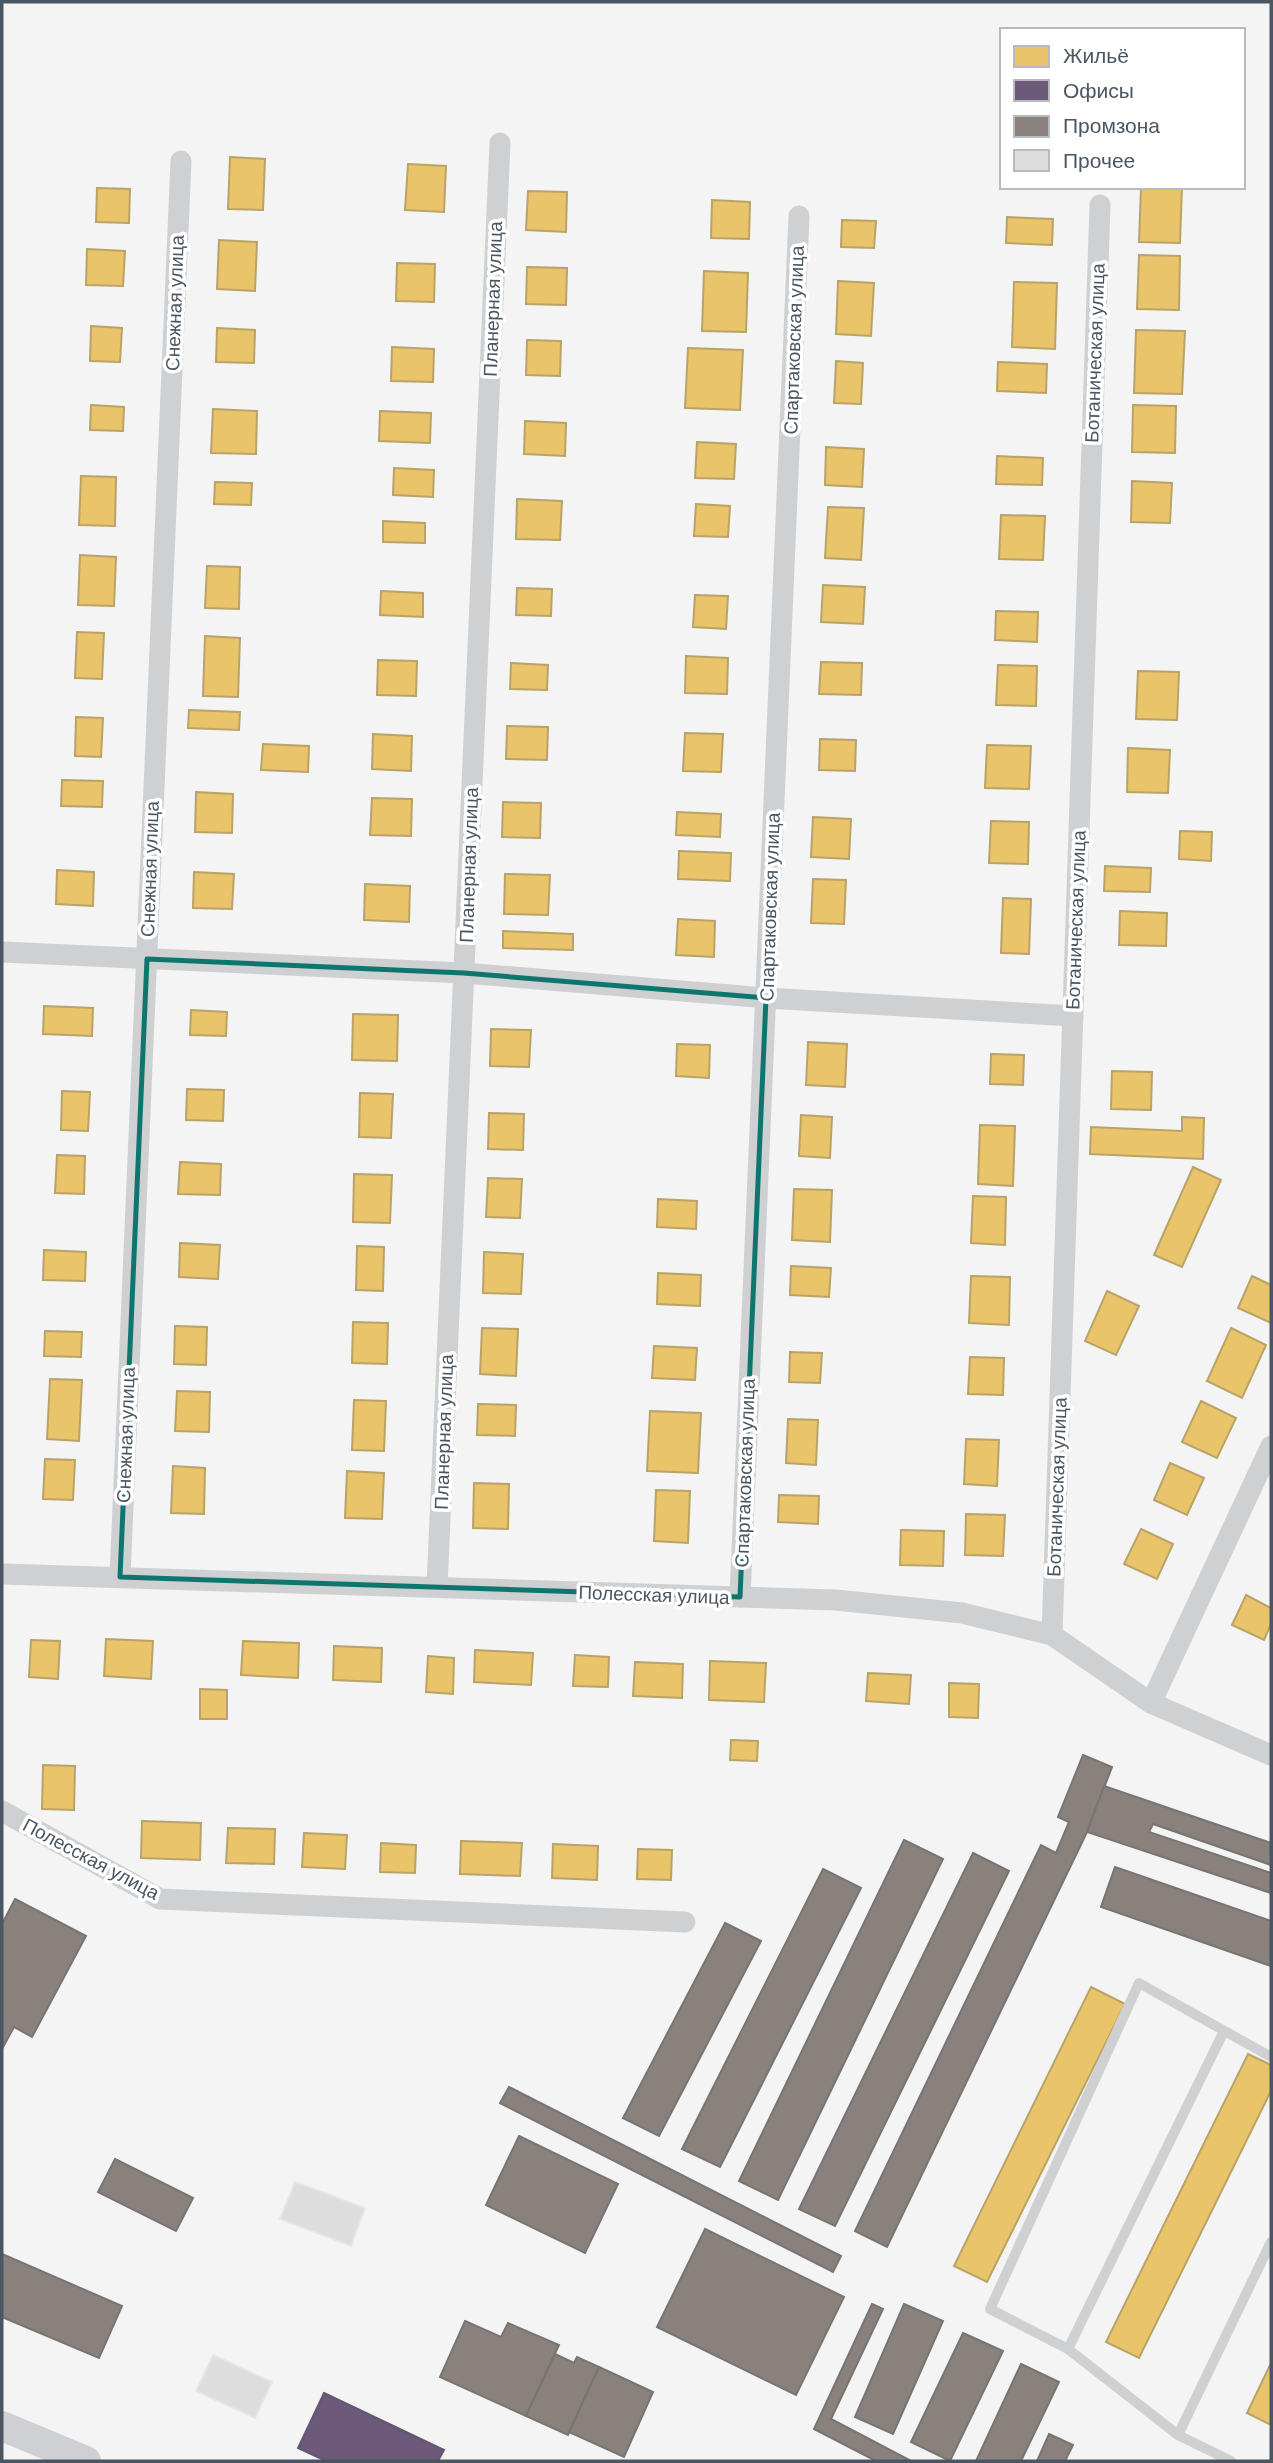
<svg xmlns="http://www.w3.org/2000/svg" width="1273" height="2463" font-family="'DM Sans',sans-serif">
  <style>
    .homes { fill: #e9c46a; stroke: #b9a367; stroke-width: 2 }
    .offices { fill: #6d597a; stroke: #625872; stroke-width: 2 }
    .industry { fill: #8a817c; stroke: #777474; stroke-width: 2 }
    .building { fill: #ddddde; stroke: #e5e6e7; stroke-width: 2 }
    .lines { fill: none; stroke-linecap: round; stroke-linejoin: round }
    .service { stroke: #ced0d2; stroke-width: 10 }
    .minor { stroke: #ced0d2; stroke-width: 21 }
    .secondary { stroke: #ced0d4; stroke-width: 30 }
    .marked { fill: none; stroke: #0f766e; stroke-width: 5; stroke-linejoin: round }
    .labels { text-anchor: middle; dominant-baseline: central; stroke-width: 7; stroke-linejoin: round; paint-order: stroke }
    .street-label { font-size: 19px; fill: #4a5661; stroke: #fff }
  </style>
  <rect width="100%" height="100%" fill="#f4f4f4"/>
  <g class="homes">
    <polygon points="230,157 265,159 263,210 228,209"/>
    <polygon points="408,164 446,166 444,212 405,210"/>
    <polygon points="1141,187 1182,187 1180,243 1139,242"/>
    <polygon points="97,188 130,189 129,223 96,222"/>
    <polygon points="528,191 567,192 566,232 526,230"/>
    <polygon points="712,200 750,202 749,239 711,238"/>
    <polygon points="1007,217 1053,219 1052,245 1006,243"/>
    <polygon points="842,220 876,221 874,248 841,247"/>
    <polygon points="219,240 257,242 255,291 217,289"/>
    <polygon points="87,249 125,251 123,286 86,285"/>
    <polygon points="1139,255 1180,256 1179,310 1137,309"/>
    <polygon points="397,263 435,264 434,302 396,301"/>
    <polygon points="527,267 567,268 566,305 526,304"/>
    <polygon points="704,271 748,273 746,332 702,331"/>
    <polygon points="838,281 874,283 871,336 836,334"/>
    <polygon points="1014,282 1057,283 1055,349 1012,347"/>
    <polygon points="91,326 122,328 120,362 90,361"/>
    <polygon points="217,328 255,330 254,363 216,362"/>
    <polygon points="1136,330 1185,331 1182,394 1134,393"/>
    <polygon points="527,340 561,341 560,376 526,375"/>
    <polygon points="392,347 434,349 433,382 391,381"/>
    <polygon points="688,348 743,350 740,410 685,408"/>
    <polygon points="836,361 863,363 861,404 834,403"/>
    <polygon points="998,362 1047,364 1046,393 997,391"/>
    <polygon points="91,405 124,407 123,431 90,430"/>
    <polygon points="1133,405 1176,406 1175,453 1132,452"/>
    <polygon points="213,409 257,411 256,454 211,453"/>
    <polygon points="380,411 431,413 430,443 379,441"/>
    <polygon points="525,421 566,423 565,456 524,454"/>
    <polygon points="697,442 736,444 734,479 695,478"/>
    <polygon points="826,447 864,449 862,487 825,485"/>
    <polygon points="997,456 1043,458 1042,485 996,484"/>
    <polygon points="394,468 434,470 433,497 393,495"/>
    <polygon points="81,476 116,477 115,526 79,525"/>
    <polygon points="1132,481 1172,483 1170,523 1131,522"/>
    <polygon points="215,482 252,483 251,505 214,504"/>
    <polygon points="517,499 562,501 560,540 516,539"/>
    <polygon points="696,504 730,506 728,537 694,536"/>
    <polygon points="828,507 864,508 861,560 825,558"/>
    <polygon points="1001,515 1045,516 1043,560 999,559"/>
    <polygon points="383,521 425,523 425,543 383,542"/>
    <polygon points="80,555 116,557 114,606 78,605"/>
    <polygon points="207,566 240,567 239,609 205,608"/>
    <polygon points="823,585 865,587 863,624 821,622"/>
    <polygon points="517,588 552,589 551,616 516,615"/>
    <polygon points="381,591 423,593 423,617 380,615"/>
    <polygon points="695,595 728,596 726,629 693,627"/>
    <polygon points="996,611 1038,612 1037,642 995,640"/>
    <polygon points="77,632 104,633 102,679 75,678"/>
    <polygon points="205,636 240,638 238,697 203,696"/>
    <polygon points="686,656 728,658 727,694 685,693"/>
    <polygon points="378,660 417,661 416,696 377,695"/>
    <polygon points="821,662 862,663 861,695 819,694"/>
    <polygon points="511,663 548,665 547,690 510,689"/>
    <polygon points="998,665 1037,666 1036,706 996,705"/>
    <polygon points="1138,671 1179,672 1177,720 1136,719"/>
    <polygon points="189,710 240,712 239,730 188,728"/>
    <polygon points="76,717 103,718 101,757 75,756"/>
    <polygon points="507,726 548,727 547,760 506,759"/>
    <polygon points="685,733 723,734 721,772 683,771"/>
    <polygon points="373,734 412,736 411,771 372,769"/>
    <polygon points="820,739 856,740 855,771 819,770"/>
    <polygon points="263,744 309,746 308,772 261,770"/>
    <polygon points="987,745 1031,746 1029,789 985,788"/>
    <polygon points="1128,748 1170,750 1168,793 1127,792"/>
    <polygon points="62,780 103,781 102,807 61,806"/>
    <polygon points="196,792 233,794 232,833 195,832"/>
    <polygon points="372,798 412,799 411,836 370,835"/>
    <polygon points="503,802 541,803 540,838 502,837"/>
    <polygon points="677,812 721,814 720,837 676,835"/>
    <polygon points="813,817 851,819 849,859 811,857"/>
    <polygon points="991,821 1029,822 1028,864 989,863"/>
    <polygon points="1180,831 1212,832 1211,861 1179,859"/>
    <polygon points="679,851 731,853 730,881 678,879"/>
    <polygon points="1105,866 1151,868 1150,892 1104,891"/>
    <polygon points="57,870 94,872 93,906 56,904"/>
    <polygon points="194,872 234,874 232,909 193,908"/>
    <polygon points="505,874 550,875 548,915 504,914"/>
    <polygon points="813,879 846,880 844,924 811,923"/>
    <polygon points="365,884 410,886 409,922 364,920"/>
    <polygon points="1003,898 1031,899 1029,954 1001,953"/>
    <polygon points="1120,911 1167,913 1166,946 1119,945"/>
    <polygon points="678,919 715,921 714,957 676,955"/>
    <polygon points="503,931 573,934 573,950 503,948"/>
    <polygon points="44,1006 93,1008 92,1036 43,1034"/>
    <polygon points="191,1010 227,1012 226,1036 190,1035"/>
    <polygon points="353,1014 398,1015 397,1061 352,1060"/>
    <polygon points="491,1029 531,1030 529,1067 490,1066"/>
    <polygon points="808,1042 847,1044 845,1087 806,1085"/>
    <polygon points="677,1044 710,1045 709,1078 676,1076"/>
    <polygon points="991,1054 1024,1055 1023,1085 990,1084"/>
    <polygon points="1112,1071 1152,1072 1151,1110 1111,1109"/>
    <polygon points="187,1089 224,1090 223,1121 186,1120"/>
    <polygon points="62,1091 90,1092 88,1131 61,1130"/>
    <polygon points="360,1093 393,1094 391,1138 359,1137"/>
    <polygon points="489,1113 524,1114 523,1150 488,1149"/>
    <polygon points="801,1115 832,1117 830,1158 799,1156"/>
    <polygon points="1182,1117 1204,1118 1203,1159 1090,1154 1091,1127 1182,1131"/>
    <polygon points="980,1125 1015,1126 1013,1186 978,1184"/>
    <polygon points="57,1155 85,1156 84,1194 55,1193"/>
    <polygon points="180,1162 221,1164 220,1195 178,1194"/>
    <polygon points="1193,1167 1221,1180 1182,1267 1154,1255"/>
    <polygon points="354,1174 392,1175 390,1223 353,1222"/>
    <polygon points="488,1178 522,1179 520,1218 486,1217"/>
    <polygon points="794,1189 832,1190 830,1242 792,1240"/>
    <polygon points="973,1196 1006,1197 1005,1245 971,1243"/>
    <polygon points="658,1199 697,1201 696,1229 657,1227"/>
    <polygon points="180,1243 220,1245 218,1279 179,1277"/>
    <polygon points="357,1246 384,1247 383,1291 356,1290"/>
    <polygon points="44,1250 86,1252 85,1281 43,1280"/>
    <polygon points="484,1252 523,1254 521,1294 483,1293"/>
    <polygon points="791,1266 831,1268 829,1297 790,1295"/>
    <polygon points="658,1273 701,1275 700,1306 657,1304"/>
    <polygon points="971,1276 1010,1277 1009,1325 969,1323"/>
    <polygon points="1252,1276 1271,1285 1271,1323 1238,1308"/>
    <polygon points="1107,1291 1139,1306 1116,1355 1085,1341"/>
    <polygon points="353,1322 388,1323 387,1364 352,1363"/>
    <polygon points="175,1326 207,1327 206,1365 174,1364"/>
    <polygon points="482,1328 518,1329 516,1376 480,1374"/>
    <polygon points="1231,1328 1266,1345 1242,1398 1207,1381"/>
    <polygon points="45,1331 82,1332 81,1357 44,1356"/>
    <polygon points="654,1346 697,1348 695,1380 652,1378"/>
    <polygon points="790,1352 822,1353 820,1383 789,1382"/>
    <polygon points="970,1357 1004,1358 1003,1395 968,1394"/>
    <polygon points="50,1379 82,1380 79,1441 47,1439"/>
    <polygon points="177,1391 210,1392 209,1432 175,1431"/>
    <polygon points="354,1400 386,1401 384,1451 352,1450"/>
    <polygon points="1201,1401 1236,1418 1217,1458 1182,1442"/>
    <polygon points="478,1404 516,1405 515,1436 477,1435"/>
    <polygon points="650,1411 701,1413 698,1473 647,1471"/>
    <polygon points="788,1419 818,1420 816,1465 786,1463"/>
    <polygon points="966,1439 999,1440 997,1486 964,1484"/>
    <polygon points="45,1459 75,1460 73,1500 43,1499"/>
    <polygon points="1170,1463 1204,1478 1187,1515 1154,1500"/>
    <polygon points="173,1466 205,1468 204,1514 171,1513"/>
    <polygon points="347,1471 384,1473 382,1519 345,1518"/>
    <polygon points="474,1483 509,1484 508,1529 473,1528"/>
    <polygon points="656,1490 690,1491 688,1543 654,1541"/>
    <polygon points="779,1495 819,1496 818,1524 778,1522"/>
    <polygon points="966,1514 1005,1515 1003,1556 965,1555"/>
    <polygon points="1141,1529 1173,1544 1157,1579 1124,1564"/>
    <polygon points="901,1530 944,1531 943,1566 900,1565"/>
    <polygon points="1246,1595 1271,1608 1271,1624 1264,1640 1232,1625"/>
    <polygon points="106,1639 153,1641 151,1679 104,1676"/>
    <polygon points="31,1640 60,1641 58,1679 29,1677"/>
    <polygon points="243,1641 299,1643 298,1678 241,1675"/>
    <polygon points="334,1646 382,1648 381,1682 333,1680"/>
    <polygon points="475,1650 533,1653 531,1685 474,1682"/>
    <polygon points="575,1655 609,1657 608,1687 573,1686"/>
    <polygon points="428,1656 454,1658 453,1694 426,1692"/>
    <polygon points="710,1661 766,1663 764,1702 709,1700"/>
    <polygon points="635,1662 683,1664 682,1698 633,1696"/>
    <polygon points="868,1673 911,1675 909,1704 866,1701"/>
    <polygon points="949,1683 979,1684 978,1718 949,1717"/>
    <polygon points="200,1689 227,1690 227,1719 200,1719"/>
    <polygon points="731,1740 758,1741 757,1761 730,1760"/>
    <polygon points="43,1765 75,1766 74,1810 42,1809"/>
    <polygon points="142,1821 201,1823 200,1860 141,1858"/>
    <polygon points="228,1828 275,1829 274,1864 226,1863"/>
    <polygon points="304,1833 347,1835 345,1869 302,1867"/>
    <polygon points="461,1841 522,1843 520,1876 460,1874"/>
    <polygon points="381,1843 416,1845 415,1873 380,1872"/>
    <polygon points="553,1844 598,1846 597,1880 552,1878"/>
    <polygon points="638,1849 672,1850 671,1880 637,1879"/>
    <polygon points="1091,1987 1125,2004 987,2282 954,2266"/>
    <polygon points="1248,2054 1271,2065 1271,2091 1139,2358 1106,2342"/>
    <polygon points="1271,2363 1271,2425 1247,2413"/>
  </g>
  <polygon class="offices" points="324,2393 444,2450 438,2461 326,2461 298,2448"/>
  <g class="industry">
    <polygon points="1083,1755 1112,1767 1087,1832 887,2247 855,2231 1041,1845 1056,1853 1069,1822 1058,1817"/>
    <polygon points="1104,1786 1271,1843 1271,1865 1153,1824 1149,1832 1271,1873 1271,1893 1087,1832"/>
    <polygon points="904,1840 943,1859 778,2200 739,2181"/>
    <polygon points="973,1853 1009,1871 835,2226 799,2209"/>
    <polygon points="1115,1867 1271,1921 1271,1966 1101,1907"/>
    <polygon points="823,1869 861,1888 720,2167 682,2149"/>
    <polygon points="15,1899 86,1936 32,2037 14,2027 2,2049 2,1924"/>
    <polygon points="725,1923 761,1941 659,2136 623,2118"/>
    <polygon points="509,2087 841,2256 833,2272 500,2103"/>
    <polygon points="519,2136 618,2184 585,2253 486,2205"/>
    <polygon points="115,2159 193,2198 176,2231 98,2192"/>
    <polygon points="705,2229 844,2297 796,2395 657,2327"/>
    <polygon points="2,2254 122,2306 99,2358 2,2317"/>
    <polygon points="872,2304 883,2309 831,2419 911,2461 876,2461 814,2429"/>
    <polygon points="904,2304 943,2321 893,2434 855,2417"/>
    <polygon points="465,2321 501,2337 508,2323 559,2345 526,2416 440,2377"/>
    <polygon points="963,2333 1003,2351 950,2461 911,2442"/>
    <polygon points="555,2354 574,2363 577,2357 599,2367 568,2435 526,2416"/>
    <polygon points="1021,2364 1059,2382 1021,2461 976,2461"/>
    <polygon points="599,2367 653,2392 624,2457 569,2432"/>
    <polygon points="1049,2434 1073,2445 1065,2461 1037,2461"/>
  </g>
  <g class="building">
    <polygon points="295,2182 365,2208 351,2246 280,2219"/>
    <polygon points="213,2355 272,2382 255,2418 196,2391"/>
  </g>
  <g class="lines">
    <g class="service">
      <polyline points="1224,2031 1068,2349 990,2309 1139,1983 1271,2057"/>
      <polyline points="1068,2349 1178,2435"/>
      <polyline points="1231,2461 1178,2435 1271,2242"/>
    </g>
    <g class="minor">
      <polyline points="2,952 464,973 766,998 1073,1016"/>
      <polyline points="2,1574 836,1600 962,1613 1052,1635 1151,1703 1271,1755"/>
      <polyline points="120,1577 181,161"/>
      <polyline points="437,1587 500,143"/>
      <polyline points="740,1597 799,216"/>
      <polyline points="1052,1635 1100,205"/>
      <polyline points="1151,1703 1271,1446"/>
      <polyline points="2,1811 160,1899 685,1922"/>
    </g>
    <polyline class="secondary" points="2,2426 86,2461"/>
  </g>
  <path class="marked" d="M147 959 464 973 766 998 740 1597 120 1577Z"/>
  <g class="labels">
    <g class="street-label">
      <text transform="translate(493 299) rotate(-88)">Планерная улица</text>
      <text transform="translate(175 303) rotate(-88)">Снежная улица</text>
      <text transform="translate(794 340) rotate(-88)">Спартаковская улица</text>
      <text transform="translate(1095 353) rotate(-88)">Ботаническая улица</text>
      <text transform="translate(469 865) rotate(-88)">Планерная улица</text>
      <text transform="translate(150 869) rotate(-88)">Снежная улица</text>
      <text transform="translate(770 907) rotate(-88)">Спартаковская улица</text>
      <text transform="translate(1076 920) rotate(-88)">Ботаническая улица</text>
      <text transform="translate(444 1432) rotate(-88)">Планерная улица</text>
      <text transform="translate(126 1435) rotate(-88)">Снежная улица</text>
      <text transform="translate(745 1473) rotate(-88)">Спартаковская улица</text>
      <text transform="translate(1057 1487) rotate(-88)">Ботаническая улица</text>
      <text transform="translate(654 1595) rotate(2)">Полесская улица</text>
      <text transform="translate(91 1859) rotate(28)">Полесская улица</text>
    </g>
  </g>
  <rect width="1273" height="2463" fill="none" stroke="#4a5661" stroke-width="7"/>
  <rect x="1000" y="28" width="245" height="161" fill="#ffffff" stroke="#b7bbc0" stroke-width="2"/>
  <rect x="1014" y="46" width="35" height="21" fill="#e9c46a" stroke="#b7bbc0" stroke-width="2"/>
  <text x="1063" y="63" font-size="21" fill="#4a5661">Жильё</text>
  <rect x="1014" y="80" width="35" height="21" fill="#6d597a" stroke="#b7bbc0" stroke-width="2"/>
  <text x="1063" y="98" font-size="21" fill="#4a5661">Офисы</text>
  <rect x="1014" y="116" width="35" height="21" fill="#8a817c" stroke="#b7bbc0" stroke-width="2"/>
  <text x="1063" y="133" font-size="21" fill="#4a5661">Промзона</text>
  <rect x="1014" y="150" width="35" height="21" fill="#ddddde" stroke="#b7bbc0" stroke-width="2"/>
  <text x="1063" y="168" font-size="21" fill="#4a5661">Прочее</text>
</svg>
